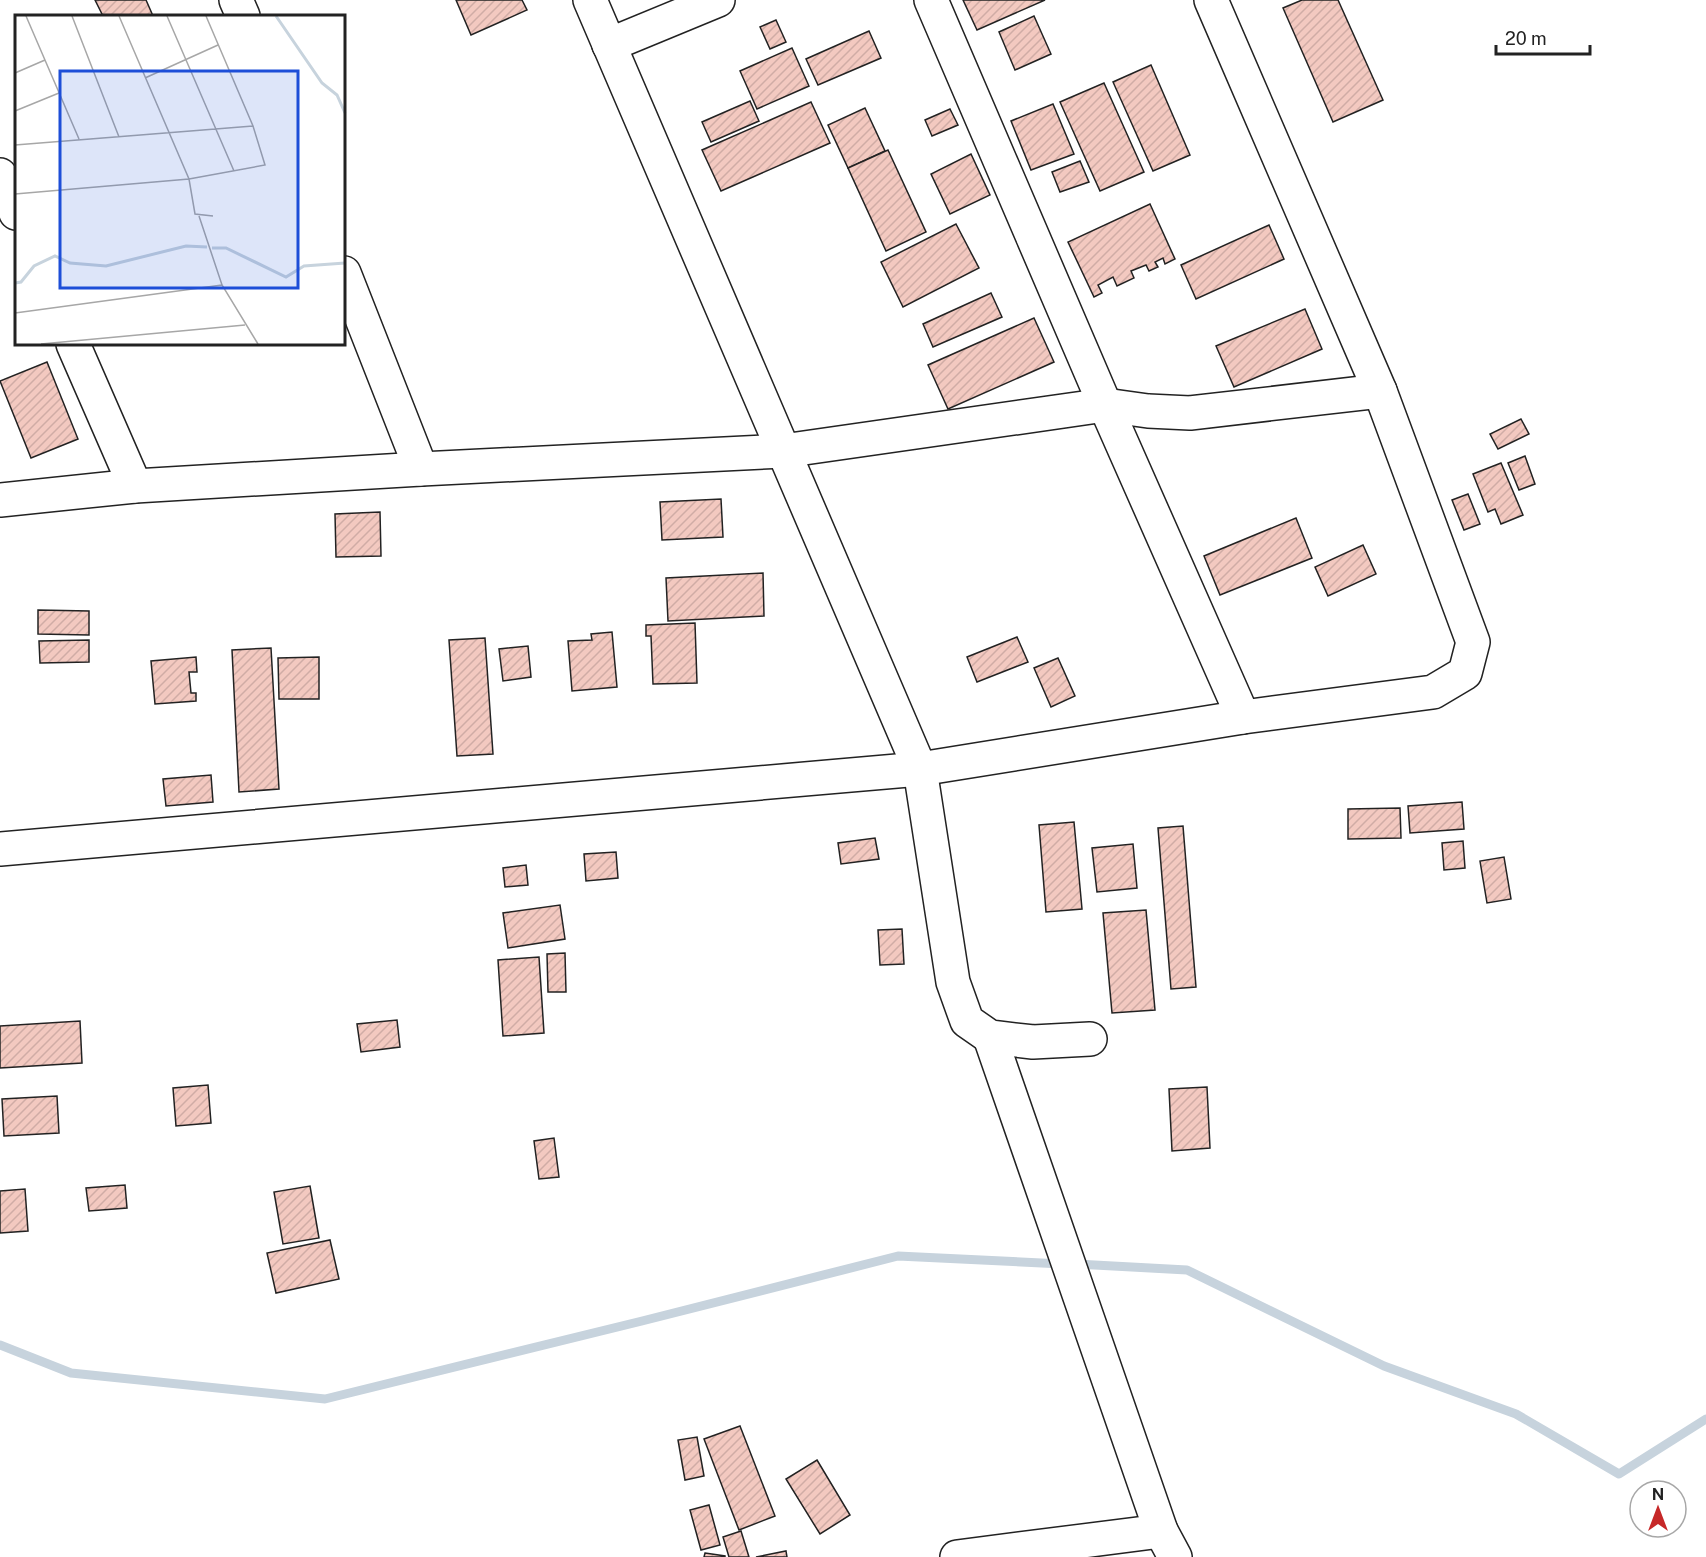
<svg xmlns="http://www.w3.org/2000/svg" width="1706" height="1557" font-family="'Public Sans',sans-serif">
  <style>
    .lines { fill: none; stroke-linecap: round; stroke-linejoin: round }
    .stream { stroke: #c7d3dd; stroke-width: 9 }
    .building { fill: url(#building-hatch); stroke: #222; stroke-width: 1.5 }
    .minor-casing { stroke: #222; stroke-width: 36 }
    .minor { stroke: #fff; stroke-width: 33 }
    .inset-river { fill: none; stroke: #c7d3dd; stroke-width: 3 }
    .inset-road { fill: none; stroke: #a7a7a7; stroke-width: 1.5 }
    .view { fill: #1d4ed8; fill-opacity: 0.15; stroke: #1d4ed8; stroke-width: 3 }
    .inset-edge { fill: none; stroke: #222; stroke-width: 3 }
  </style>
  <defs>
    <pattern id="building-hatch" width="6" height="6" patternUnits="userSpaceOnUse" patternTransform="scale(1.5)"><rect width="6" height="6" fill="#f3c9c0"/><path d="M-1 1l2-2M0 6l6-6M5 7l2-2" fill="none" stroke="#d0aca5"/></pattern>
  </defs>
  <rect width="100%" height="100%" fill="#fff"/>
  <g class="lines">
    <g class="stream">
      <polyline points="1076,1264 1187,1270 1384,1366 1516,1414 1619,1474 1706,1419"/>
      <polyline points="0,1345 71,1373 325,1399 642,1321 898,1256 1062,1264"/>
    </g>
  </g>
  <g class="building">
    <polygon points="95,0 146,0 153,16 103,16"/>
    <polygon points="456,0 522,0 527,10 471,35"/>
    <polygon points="963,0 1045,0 977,30"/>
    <polygon points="1302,0 1338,0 1383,100 1333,122 1283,8"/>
    <polygon points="1034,16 1051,54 1015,70 999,32"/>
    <polygon points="776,20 786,42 770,49 760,27"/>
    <polygon points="869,31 881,58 818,85 806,59"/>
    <polygon points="792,48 809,86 757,109 740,71"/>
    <polygon points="1151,65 1190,155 1153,171 1113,82"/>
    <polygon points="1104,83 1144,172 1100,191 1060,102"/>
    <polygon points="750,101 759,121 711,142 702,122"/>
    <polygon points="811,102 830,143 721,191 702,150"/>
    <polygon points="1053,104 1074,154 1031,170 1011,121"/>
    <polygon points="865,108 885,151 848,168 828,125"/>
    <polygon points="950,109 958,125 932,136 925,120"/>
    <polygon points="888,150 926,232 886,251 848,168"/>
    <polygon points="971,154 990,195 950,214 931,174"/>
    <polygon points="1080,161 1089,182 1060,192 1052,172"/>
    <polygon points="1150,204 1175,259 1165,264 1163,258 1155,262 1158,267 1149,271 1146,265 1131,271 1134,278 1117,286 1113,277 1098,285 1102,293 1094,297 1068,242"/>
    <polygon points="956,224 979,268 903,307 881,262"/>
    <polygon points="1269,225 1284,259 1196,299 1181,265"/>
    <polygon points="991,293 1002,317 933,347 923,324"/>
    <polygon points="1305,309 1322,349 1234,387 1216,346"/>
    <polygon points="1034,318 1054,362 948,409 928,365"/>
    <polygon points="47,362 78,439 31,458 0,381"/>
    <polygon points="1521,419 1529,434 1498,449 1490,434"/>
    <polygon points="1525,456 1535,484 1519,490 1508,463"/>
    <polygon points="1501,463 1523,515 1501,524 1495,509 1488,512 1473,474"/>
    <polygon points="1468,494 1480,524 1464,530 1452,500"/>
    <polygon points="721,499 723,537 662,540 660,502"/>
    <polygon points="380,512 381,556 336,557 335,514"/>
    <polygon points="1296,518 1312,558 1220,595 1204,556"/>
    <polygon points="1363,545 1376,574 1328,596 1315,567"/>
    <polygon points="763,573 764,616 668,621 666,578"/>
    <polygon points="38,610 89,611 89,635 38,634"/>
    <polygon points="695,623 697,683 653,684 651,636 646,636 646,625"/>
    <polygon points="612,632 617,687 572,691 568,641 592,640 591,634"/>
    <polygon points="1017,637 1028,662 977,682 967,657"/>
    <polygon points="485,638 493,754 457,756 449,640"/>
    <polygon points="89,640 89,662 40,663 39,641"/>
    <polygon points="528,646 531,677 503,681 499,649"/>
    <polygon points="271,648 279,789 239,792 232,650"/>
    <polygon points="196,657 197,672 189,672 191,693 196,693 196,701 155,704 151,661"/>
    <polygon points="319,657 319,699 279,699 278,658"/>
    <polygon points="1058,658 1075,696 1051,707 1034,668"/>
    <polygon points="211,775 213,802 166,806 163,779"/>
    <polygon points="1462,802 1464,829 1410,833 1408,806"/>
    <polygon points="1400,808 1401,838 1348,839 1348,809"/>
    <polygon points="1074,822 1082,909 1046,912 1039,825"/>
    <polygon points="1183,826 1196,987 1171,989 1158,828"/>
    <polygon points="875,838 879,859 841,864 838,843"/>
    <polygon points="1463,841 1465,868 1444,870 1442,843"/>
    <polygon points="1133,844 1137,888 1097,892 1092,848"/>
    <polygon points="616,852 618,878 586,881 584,854"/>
    <polygon points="1504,857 1511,899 1487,903 1480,861"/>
    <polygon points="526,865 528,885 505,887 503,868"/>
    <polygon points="560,905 565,939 508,948 503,913"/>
    <polygon points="1146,910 1155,1010 1112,1013 1103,913"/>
    <polygon points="902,929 904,964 880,965 878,930"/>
    <polygon points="565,953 566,992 548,992 547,954"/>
    <polygon points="539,957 544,1033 503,1036 498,960"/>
    <polygon points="397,1020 400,1047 361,1052 357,1024"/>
    <polygon points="80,1021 82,1063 0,1068 0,1026"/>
    <polygon points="208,1085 211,1123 176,1126 173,1088"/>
    <polygon points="1207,1087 1210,1148 1172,1151 1169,1089"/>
    <polygon points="57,1096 59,1133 4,1136 2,1099"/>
    <polygon points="554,1138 559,1177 539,1179 534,1141"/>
    <polygon points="125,1185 127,1208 89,1211 86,1188"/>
    <polygon points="310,1186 319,1238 283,1244 274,1192"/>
    <polygon points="25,1189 28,1231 0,1233 0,1191"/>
    <polygon points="330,1240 339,1279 276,1293 267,1253"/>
    <polygon points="740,1426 775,1516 739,1530 704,1439"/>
    <polygon points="697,1437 704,1476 685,1480 678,1440"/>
    <polygon points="817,1460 850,1515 820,1534 786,1479"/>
    <polygon points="709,1505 720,1545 701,1550 690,1510"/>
    <polygon points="741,1531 749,1557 729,1557 723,1537"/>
    <polygon points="786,1551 787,1557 756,1557"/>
    <polygon points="705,1553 725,1556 725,1557 704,1557"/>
  </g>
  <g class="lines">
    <g class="minor-casing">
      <g id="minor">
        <polyline points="236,0 243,16"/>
        <polyline points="590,0 920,769 953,982 967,1021 990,1037 1033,1042 1090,1039"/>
        <polyline points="931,0 1105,405 1243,717"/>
        <polyline points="609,45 718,0"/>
        <polyline points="0,175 16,213"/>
        <polyline points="344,273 421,469"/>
        <polyline points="73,344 135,486"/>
        <polyline points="0,500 135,486 421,469 783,451 1105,405 1148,411 1190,413 1380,391"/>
        <polyline points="0,849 920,769 1243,717 1433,692 1465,673 1473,642 1380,391 1211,0"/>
        <polyline points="990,1037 1161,1531 1175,1557"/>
        <polyline points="957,1557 1161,1531"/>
      </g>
    </g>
    <use href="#minor" class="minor"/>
  </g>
  <g transform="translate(15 15)">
    <rect width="330" height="330" fill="#fff"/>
    <path class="inset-river" d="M261 1 307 68 322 80 330 98M197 233H211L271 262 289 251 330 248M0 268 6 267 19 251 40 241 55 248 91 251 171 231 192 232"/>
    <path class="inset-road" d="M11 1 64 124M57 1 104 122M104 1 174 164 180 199 198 201M152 1 219 156M0 58 30 45M130 63 203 30M0 96 44 78M0 130 238 111M0 179 174 164 250 150 238 111 191 1M184 201 207 270 243 329M0 298 207 270M26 329 230 310"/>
    <path class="view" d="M45 56H283V273H45Z"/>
    <rect width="330" height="330" class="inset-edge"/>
  </g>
  <g transform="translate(1658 1509)"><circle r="28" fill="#ffffff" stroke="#a7a7a7" stroke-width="1.5"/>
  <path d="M0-4.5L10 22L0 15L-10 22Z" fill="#c62828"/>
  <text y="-9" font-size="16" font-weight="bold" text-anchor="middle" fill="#222222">N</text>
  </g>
  <path d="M1496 45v9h94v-9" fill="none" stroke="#222222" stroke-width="3"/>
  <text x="1505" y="45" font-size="18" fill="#222222" stroke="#ffffff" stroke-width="4.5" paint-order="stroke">20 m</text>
</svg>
